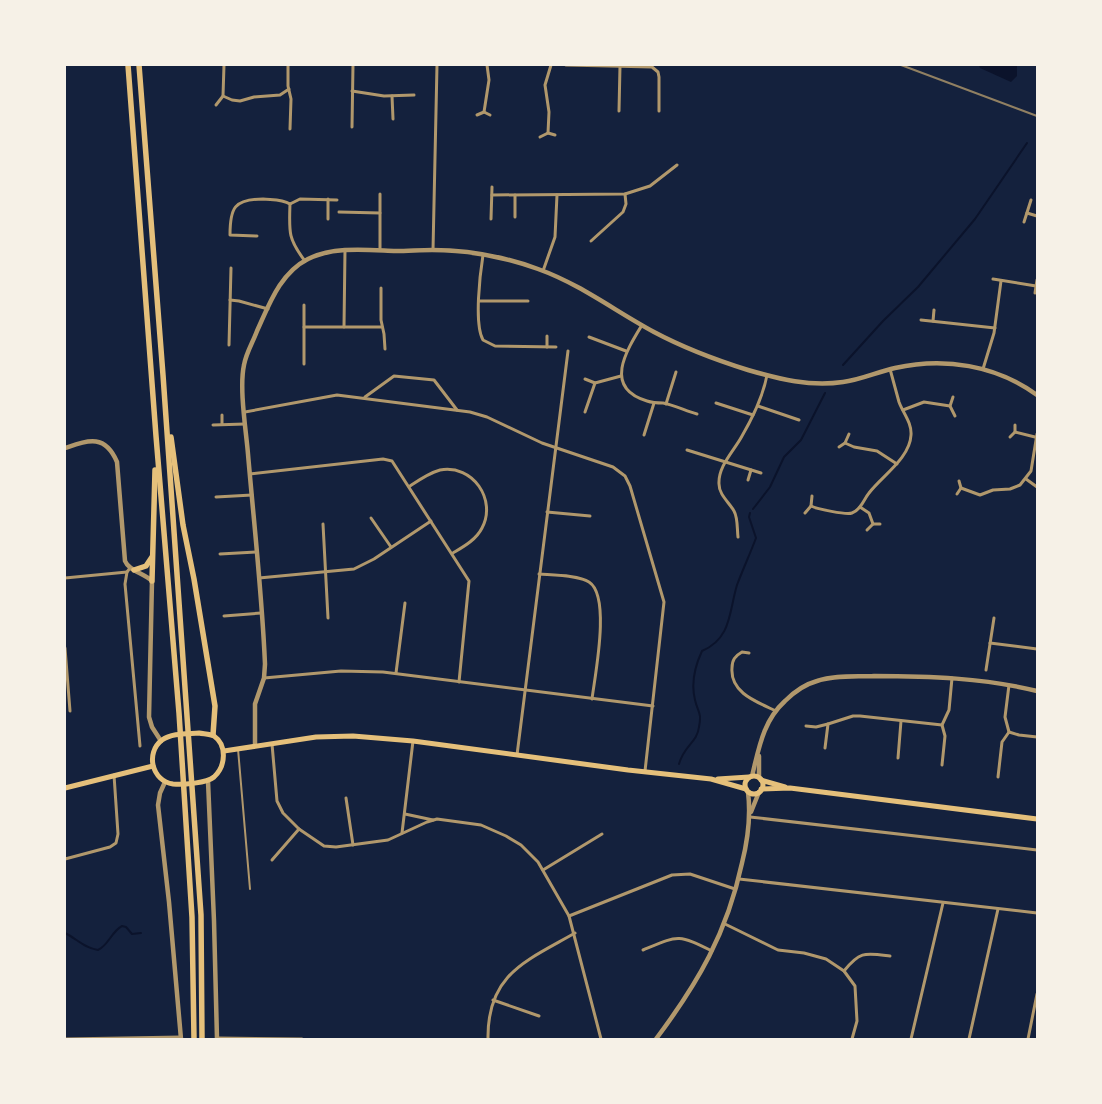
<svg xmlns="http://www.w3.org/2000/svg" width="1102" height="1104" font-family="'Zilla Slab',serif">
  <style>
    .water { fill: #0b132b }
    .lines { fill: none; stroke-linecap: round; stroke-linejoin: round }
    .stream { stroke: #0b132b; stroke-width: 2 }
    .service { stroke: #b1986c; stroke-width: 2 }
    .minor { stroke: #b1986c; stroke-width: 3 }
    .tertiary { stroke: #b1986c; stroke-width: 4.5 }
    .primary { stroke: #e5c07b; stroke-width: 5 }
    .trunk { stroke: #e5c07b; stroke-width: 5.5 }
    .rail { stroke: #918062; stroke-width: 2 }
  </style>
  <rect width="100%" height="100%" fill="#14213d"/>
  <polygon class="water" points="979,65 1017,65 1017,76 1011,82 980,68"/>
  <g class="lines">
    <g class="stream">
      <polyline points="843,365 883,321 918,287 975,219 1027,143"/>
      <polyline points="753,509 770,487 784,457 801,440 825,393"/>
      <path d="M679 764C684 745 697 743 699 727 702 712 698 713 695 700 691 684 695 666 702 651 732 638 729 611 737 585 743 569 750 554 756 538L749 517 750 513"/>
      <path d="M65 933C77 939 84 948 98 950 109 945 111 932 122 926L126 927 132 934 141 933"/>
    </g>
    <polyline class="service" points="238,749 250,889"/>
    <g class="minor">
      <polyline points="288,65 288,86 291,99 290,129"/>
      <polyline points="566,65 652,67 658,72 659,77 659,111"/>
      <polyline points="352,91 384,96 414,95"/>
      <polyline points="223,96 232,100 240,101 254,97 280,95 289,89"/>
      <polyline points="392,96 393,119"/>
      <polyline points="216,105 223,96 224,65"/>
      <polyline points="619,111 620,66"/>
      <polyline points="484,112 489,80 487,65"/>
      <polyline points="477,115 484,112 490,115"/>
      <polyline points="352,127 353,65"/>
      <polyline points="548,133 549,112 545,85 551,65"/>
      <polyline points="540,137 548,133 555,135"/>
      <polyline points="380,194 380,250"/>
      <polyline points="492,195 625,194 650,186 677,165"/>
      <polyline points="515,195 515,217"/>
      <polyline points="328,199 328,219"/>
      <path d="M290 204C289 232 288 239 305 261"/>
      <polyline points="290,204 300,199 337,200"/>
      <polyline points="339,212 380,213"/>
      <polyline points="1027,213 1037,216"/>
      <polyline points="491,219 492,187"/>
      <polyline points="1024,222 1031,200"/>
      <path d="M257 236 230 235C230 208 234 199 263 199 273 200 282 199 290 204"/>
      <polyline points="591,241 623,212 626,204 625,194"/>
      <polyline points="433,250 437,65"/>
      <path d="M483 255C480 274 474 324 483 340L495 346 556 347"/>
      <polyline points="543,271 555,237 557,195"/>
      <polyline points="993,279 1036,286"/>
      <polyline points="381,288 381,320 384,334 385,349"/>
      <polyline points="1035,293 1037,280"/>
      <polyline points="230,300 239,301 268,309"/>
      <polyline points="479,301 528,301"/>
      <polyline points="921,320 995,328"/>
      <polyline points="933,321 934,310"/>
      <path d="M642 325C626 351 603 388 647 401 653 403 658 403 663 403 674 405 686 411 697 414"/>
      <polyline points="304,327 382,327"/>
      <polyline points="344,327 345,250"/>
      <polyline points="547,336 547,347"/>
      <polyline points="589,337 626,351"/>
      <polyline points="229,345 231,268"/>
      <polyline points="304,364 304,305"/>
      <polyline points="983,369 994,333 1001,281"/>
      <polyline points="585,379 595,383"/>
      <polyline points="365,397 394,376 434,380 457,410"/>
      <polyline points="953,397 950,406 955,416"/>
      <polyline points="716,403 753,415"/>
      <polyline points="666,404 676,372"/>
      <polyline points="758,406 799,420"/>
      <polyline points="903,410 924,402 950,406"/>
      <polyline points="245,412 337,395 470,412 487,417 542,443 613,467 625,476 630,486 664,602 645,771"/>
      <polyline points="585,412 595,383 621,376"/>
      <polyline points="222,415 222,424"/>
      <polyline points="213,425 245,424"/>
      <polyline points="1015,432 1035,437"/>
      <polyline points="644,435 654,403"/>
      <polyline points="1010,437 1015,432 1015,425"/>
      <polyline points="845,443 854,447 877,451 897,464"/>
      <polyline points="839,447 845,443 849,434"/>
      <polyline points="687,450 761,473"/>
      <polyline points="250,474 383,459 392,461 469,581 459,682"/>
      <polyline points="1026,479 1037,487"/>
      <polyline points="748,480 751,470"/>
      <path d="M410 486C419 480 429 473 440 470 473 464 497 500 482 528 476 540 463 547 453 553"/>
      <polyline points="961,488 980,495 993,490 1010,489 1020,485 1031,471 1037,434"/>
      <polyline points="957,494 961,488 959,481"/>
      <polyline points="216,497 252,495"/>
      <path d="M811 506C817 509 846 515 852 513 861 510 864 499 869 493 882 476 910 458 911 435 912 423 903 413 899 402 896 391 893 380 890 369"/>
      <polyline points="860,507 869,513 873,524"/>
      <polyline points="547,512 590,516"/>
      <polyline points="805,513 811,506 812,496"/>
      <polyline points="371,518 391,547"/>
      <polyline points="323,524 328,618"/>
      <polyline points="867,530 873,524 880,524"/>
      <path d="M738 537C737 529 738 518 734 511 729 502 719 495 719 484 718 466 734 451 742 436 753 417 763 397 767 375"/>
      <polyline points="220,554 256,552"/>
      <polyline points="130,568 127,572 125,584 140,746"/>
      <path d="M539 574C552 575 579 575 589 582 611 596 595 675 592 699"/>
      <polyline points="65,578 127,572"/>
      <polyline points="259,578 354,569 374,559 431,521"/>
      <polyline points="224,616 261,613"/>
      <polyline points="990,643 1037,649"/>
      <polyline points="65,648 70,711"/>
      <path d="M749 653 742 652C735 656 732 660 732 668 730 693 757 702 776 711"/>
      <polyline points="986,670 994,618"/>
      <polyline points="396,673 405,603"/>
      <polyline points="264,678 341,671 383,672 653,706"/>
      <polyline points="806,726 816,727 828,724"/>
      <polyline points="1009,732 1019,735 1037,737"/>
      <polyline points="272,744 277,801 283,813 299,829 324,846 336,847 388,840 427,822 437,819 481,825 506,836 521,845 538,862 569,916 601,1039"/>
      <polyline points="825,748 828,724 853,716 860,716 942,725"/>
      <polyline points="517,755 568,351"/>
      <polyline points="898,758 901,721"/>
      <polyline points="942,765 945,736 942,725 949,710 952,678"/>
      <polyline points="998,777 1002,742 1009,732 1005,717 1009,685"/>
      <polyline points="346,798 353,845"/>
      <polyline points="405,814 433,820"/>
      <polyline points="750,817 1037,850"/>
      <polyline points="402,833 413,741"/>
      <polyline points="65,859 110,847 116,843 118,834 114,775"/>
      <polyline points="272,860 299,829"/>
      <polyline points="543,870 602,834"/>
      <polyline points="739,879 1037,913"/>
      <polyline points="569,916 672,875 690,874 735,889"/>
      <polyline points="725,924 778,950 804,953 826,959 844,971 855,986 857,1021 852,1039"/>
      <path d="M643 950C679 935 677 934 712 951"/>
      <path d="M844 971C860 951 865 953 890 956"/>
      <polyline points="493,1000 539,1016"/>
      <polyline points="217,1038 302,1039"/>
      <polyline points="65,1039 181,1037"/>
      <path d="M488 1039C487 974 526 961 575 933"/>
      <polyline points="911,1039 943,903"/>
      <polyline points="969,1039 998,909"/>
      <polyline points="1028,1039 1037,994"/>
    </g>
    <g class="tertiary">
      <path d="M65 448C89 440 105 434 117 462L125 561C129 571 144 573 152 581L149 717 152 727 161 741"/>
      <path d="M255 746V704L264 678 265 664C262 594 254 524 248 454 246 430 239 388 244 365 246 353 253 342 257 331 269 305 280 273 308 259 334 246 368 250 396 251 408 251 420 250 432 250 467 250 505 257 538 269 580 284 615 311 654 332 684 348 716 360 748 370 779 379 810 387 843 382 860 380 877 372 895 368 944 357 996 365 1037 395"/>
      <path d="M752 776C759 748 763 721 785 701 794 692 806 684 817 681 835 675 856 677 874 676 929 676 984 678 1037 691"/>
      <polyline points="759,777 759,756"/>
      <polyline points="208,781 214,921 217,1039"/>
      <polyline points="165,782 160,793 158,805 169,902 181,1039"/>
      <polyline points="751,812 759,792"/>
      <path d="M656 1039C698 983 727 933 742 863 748 839 751 816 748 792"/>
    </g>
    <g class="primary">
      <path d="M199 733C204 734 210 734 214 736 227 745 226 766 214 777 207 783 183 785 173 784 152 781 145 753 162 740 172 733 187 734 199 733Z"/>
      <polyline points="224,751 316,737 353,736 413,741 628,770 711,779 746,789"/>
      <circle cx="754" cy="785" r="9"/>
      <polyline points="718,779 749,777"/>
      <polyline points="761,780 785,787"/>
      <polyline points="65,788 153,766"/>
      <polyline points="761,789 790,788 1037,819"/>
    </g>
    <g class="trunk">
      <polyline points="128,65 156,436 179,713 192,917 194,1039"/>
      <polyline points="139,65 163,375 201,915 202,1039"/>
      <polyline points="171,437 183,525 194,579 215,706 213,735"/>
      <polyline points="134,570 146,566 152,557"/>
      <polyline points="152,581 155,470"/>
    </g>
    <polyline class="rail" points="901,65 1037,116"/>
  </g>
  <rect width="1102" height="1104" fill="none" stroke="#f6f1e7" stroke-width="132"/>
</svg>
